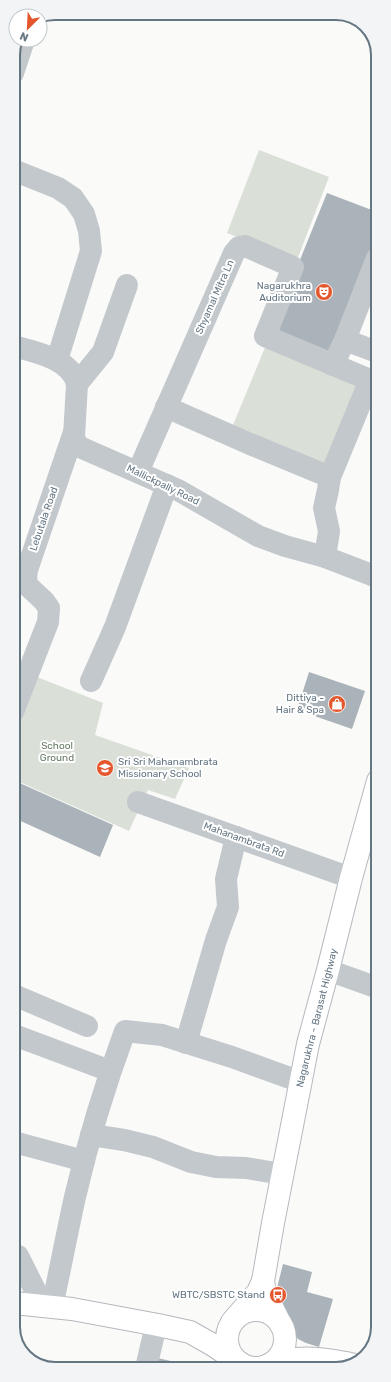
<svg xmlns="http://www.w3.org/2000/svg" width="391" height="1382" font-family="Rubik,sans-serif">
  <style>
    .green { fill: #dadfd7 }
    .building { fill: #aab3b9 }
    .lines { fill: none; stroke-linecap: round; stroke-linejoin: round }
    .major-casing { stroke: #b5babe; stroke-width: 24 }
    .highway-casing { stroke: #b4b9bd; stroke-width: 24 }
    .minor { stroke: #c3c8cc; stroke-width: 22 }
    .major { stroke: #fff; stroke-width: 22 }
    .highway { stroke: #fff; stroke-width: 22 }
    .labels { text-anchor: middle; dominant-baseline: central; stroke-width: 4; stroke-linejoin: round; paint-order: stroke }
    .poi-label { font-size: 10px; fill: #657683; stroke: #fff; text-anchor: end }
    .street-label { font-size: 10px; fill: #657683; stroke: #fff }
    .park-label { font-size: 10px; fill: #687a64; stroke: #fff }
    .rim { fill: none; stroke: #657683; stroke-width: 2 }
  </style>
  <rect width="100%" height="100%" fill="#fafaf8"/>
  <g class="green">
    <polygon points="259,150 329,177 297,260 227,233"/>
    <polygon points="266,345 362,385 326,470 231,430"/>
    <polygon points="37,677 103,703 95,735 189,768 175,799 148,790 129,831 13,779 13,736"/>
  </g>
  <g class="building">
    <polygon points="327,193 377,212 377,250 332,360 270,334"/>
    <polygon points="309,672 365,691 352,729 297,710"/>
    <polygon points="13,780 113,825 100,857 14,818"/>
    <polygon points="283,1264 312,1272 307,1292 333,1299 319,1347 306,1343 298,1339 287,1325 276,1292"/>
    <polygon points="153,1357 184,1364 183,1368 151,1368"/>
  </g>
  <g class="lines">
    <g class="major-casing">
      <g id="major">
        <polyline points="232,1322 258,1292 263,1281"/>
        <polyline points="281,1325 265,1293 263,1281 273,1223 308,1044 328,970 351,878 378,781"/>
      </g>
    </g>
    <g class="highway-casing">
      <g id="highway">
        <polyline points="14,1303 72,1309 158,1325 190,1332 213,1345 241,1364"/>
        <circle cx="256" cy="1339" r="29"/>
        <path d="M266 1366C276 1364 286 1360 297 1359 315 1357 333 1361 351 1364"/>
      </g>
    </g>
    <g class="minor">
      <polyline points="13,73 24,40"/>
      <polyline points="13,170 58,188 73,198 84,214 89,231 91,251 57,360"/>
      <polyline points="345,340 377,352"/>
      <path d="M13 346C36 352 71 359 77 384L74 437 77 445 82 448 178 490 258 536 285 546 325 557 377 577"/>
      <polyline points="333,365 345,340 377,258"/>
      <polyline points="77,384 103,352 127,285"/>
      <polyline points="166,407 250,444 330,477"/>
      <polyline points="138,472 234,253 239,247 245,246 293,267 265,336 377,383"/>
      <polyline points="325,557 329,531 324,508 328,490 330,477 370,380"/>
      <polyline points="91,681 115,627 167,485"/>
      <polyline points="13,712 48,622 49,608 44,601 28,586 26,579 27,570 74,432"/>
      <polyline points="138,802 351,878"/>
      <polyline points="328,970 378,988"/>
      <polyline points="14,995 87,1026"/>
      <polyline points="14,1035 110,1071"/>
      <polyline points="186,1043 216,940 228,907 226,879 236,837"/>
      <polyline points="91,1135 124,1140 153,1147 191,1162 216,1167 246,1168 282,1174"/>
      <polyline points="14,1142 84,1161"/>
      <polyline points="18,1256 35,1290 41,1306"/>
      <path d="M52 1307C60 1270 67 1233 75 1197 88 1141 105 1085 125 1031L162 1035 232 1057 301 1082"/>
      <polyline points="146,1368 156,1325"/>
    </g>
    <use href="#major" class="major"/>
    <use href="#highway" class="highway"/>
  </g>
  <defs>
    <g id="theatre-disc" transform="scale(0.9)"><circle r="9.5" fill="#e4572e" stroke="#fff"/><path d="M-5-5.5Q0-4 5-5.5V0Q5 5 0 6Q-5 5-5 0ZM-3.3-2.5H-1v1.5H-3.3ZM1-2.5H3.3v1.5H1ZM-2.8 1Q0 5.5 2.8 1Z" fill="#fff"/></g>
    <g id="shop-disc" transform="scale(0.9)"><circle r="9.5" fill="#e4572e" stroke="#fff"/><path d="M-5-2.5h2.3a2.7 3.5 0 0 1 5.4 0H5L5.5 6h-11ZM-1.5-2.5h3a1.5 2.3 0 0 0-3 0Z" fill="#fff"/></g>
    <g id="school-disc" transform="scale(0.9)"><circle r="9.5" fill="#e4572e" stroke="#fff"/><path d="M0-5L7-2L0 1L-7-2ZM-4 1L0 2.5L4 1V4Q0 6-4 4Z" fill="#fff"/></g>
    <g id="bus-disc" transform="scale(0.9)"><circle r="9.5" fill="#e4572e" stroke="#fff"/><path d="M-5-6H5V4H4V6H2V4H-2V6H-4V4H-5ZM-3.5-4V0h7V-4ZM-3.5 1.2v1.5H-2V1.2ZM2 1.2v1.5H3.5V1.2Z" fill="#fff"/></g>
  </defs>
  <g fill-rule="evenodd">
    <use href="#theatre-disc" x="324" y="292"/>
    <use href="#shop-disc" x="337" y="704"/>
    <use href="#school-disc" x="105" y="768"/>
    <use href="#bus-disc" x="278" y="1295"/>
  </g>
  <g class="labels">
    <g class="poi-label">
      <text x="311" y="286">Nagarukhra<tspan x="311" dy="12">Auditorium</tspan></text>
      <text x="324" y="698">Dittiya -<tspan x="324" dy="12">Hair &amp; Spa</tspan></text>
      <text x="118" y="762" text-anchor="start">Sri Sri Mahanambrata<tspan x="118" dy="12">Missionary School</tspan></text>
      <text x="265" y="1295">WBTC/SBSTC Stand</text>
    </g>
    <g class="street-label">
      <text transform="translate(215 297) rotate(-66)">Shyamal Mitra Ln</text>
      <text transform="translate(163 485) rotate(26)">Mallickpally Road</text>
      <text transform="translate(44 519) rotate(-71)">Lebutala Road</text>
      <text transform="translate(244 840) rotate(20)">Mahanambrata Rd</text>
      <text transform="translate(317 1018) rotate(-76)">Nagarukhra - Barasat Highway</text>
    </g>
    <g class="park-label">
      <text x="57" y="746">School<tspan x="57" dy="12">Ground</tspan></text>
    </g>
  </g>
  <path d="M0 0H391V1382H0ZM55 20H336A35 35 0 0 1 371 55V1327A35 35 0 0 1 336 1362H55A35 35 0 0 1 20 1327V55A35 35 0 0 1 55 20Z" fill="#f3f4f5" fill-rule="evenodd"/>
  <path class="rim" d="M55 20H336A35 35 0 0 1 371 55V1327A35 35 0 0 1 336 1362H55A35 35 0 0 1 20 1327V55A35 35 0 0 1 55 20Z"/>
  <g transform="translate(28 28) rotate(204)"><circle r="19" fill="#ffffff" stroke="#c1c8cd"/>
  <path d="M0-3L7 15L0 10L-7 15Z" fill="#e4572e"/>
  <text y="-6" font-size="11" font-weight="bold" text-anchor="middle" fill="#657683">N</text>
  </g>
</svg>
